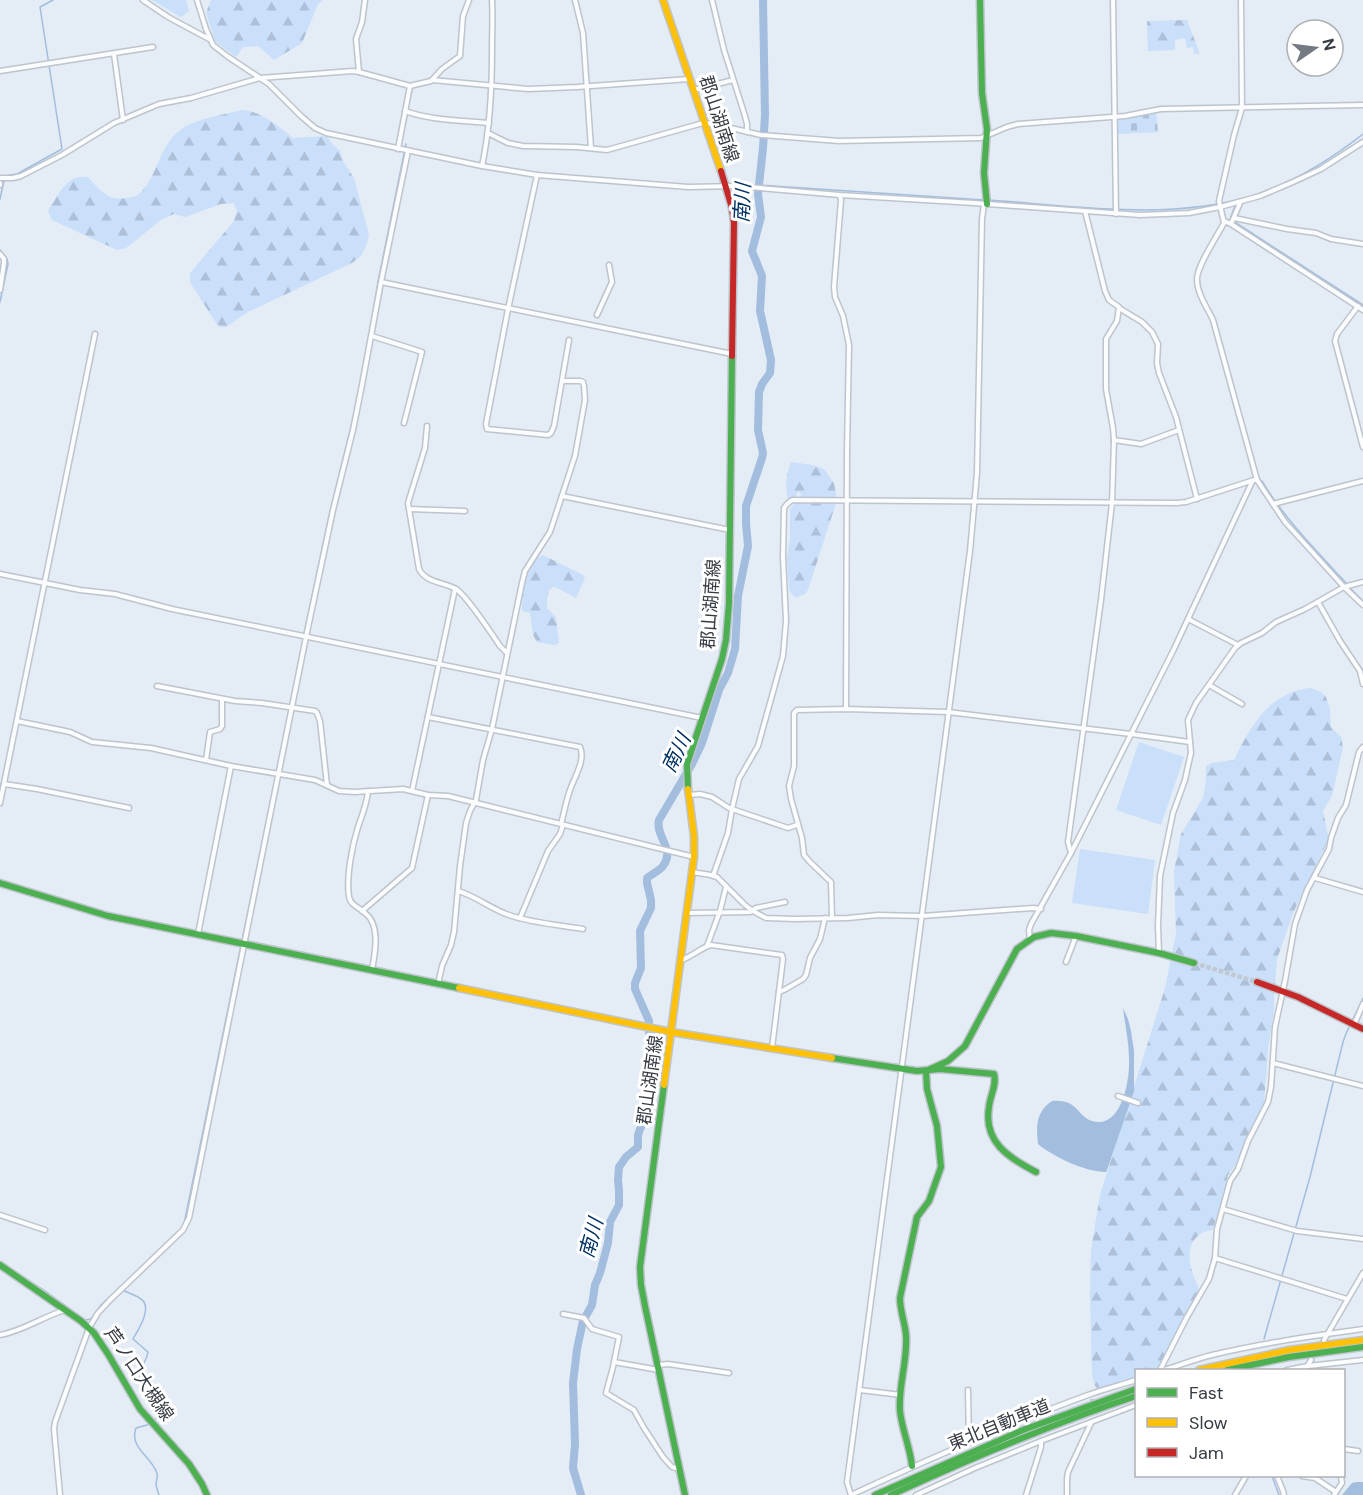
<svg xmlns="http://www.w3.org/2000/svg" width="1363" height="1495" font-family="'DM Sans','Noto Sans JP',sans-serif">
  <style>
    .grass { fill: #c9dffa }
    .forest { fill: url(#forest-firs) }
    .cemetery { fill: url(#cemetery-stones) }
    .water { fill: #a2bdde }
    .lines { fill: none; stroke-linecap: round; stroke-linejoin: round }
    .stream { stroke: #a2bdde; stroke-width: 1.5 }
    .river { stroke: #a2bdde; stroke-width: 8 }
    .street-tunnel { stroke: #c1c9d2; stroke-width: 4; stroke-dasharray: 4 2; stroke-linecap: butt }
    .secondary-tunnel { stroke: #c1c9d2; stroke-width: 4.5; stroke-dasharray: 4.5 2; stroke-linecap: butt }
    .street-casing { stroke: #bec4cc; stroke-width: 7 }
    .fast-casing { stroke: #bec4cc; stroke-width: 9 }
    .slow-casing { stroke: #bec4cc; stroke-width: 9 }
    .jam-casing { stroke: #bec4cc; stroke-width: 9 }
    .street { stroke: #fbfcfe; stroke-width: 4 }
    .fast { stroke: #4caf50; stroke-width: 6 }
    .slow { stroke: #ffc107; stroke-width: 6 }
    .jam { stroke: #c62828; stroke-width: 6 }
    .labels { text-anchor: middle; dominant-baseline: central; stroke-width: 6; stroke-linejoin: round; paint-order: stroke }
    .street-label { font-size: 18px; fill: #363c43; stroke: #fff }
    .water-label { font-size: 20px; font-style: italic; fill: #003164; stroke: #fff }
  </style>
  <defs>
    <pattern id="forest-firs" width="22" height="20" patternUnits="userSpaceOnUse" patternTransform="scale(1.5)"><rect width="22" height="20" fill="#c9dffa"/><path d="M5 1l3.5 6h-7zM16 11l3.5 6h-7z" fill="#adc0d8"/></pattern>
    <pattern id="cemetery-stones" width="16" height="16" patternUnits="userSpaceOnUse" patternTransform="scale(1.5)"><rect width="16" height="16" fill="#c9dffa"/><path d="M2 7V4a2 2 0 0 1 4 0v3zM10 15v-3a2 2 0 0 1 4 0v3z" fill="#adc0d8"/></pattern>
  </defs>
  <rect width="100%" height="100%" fill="#e4ecf6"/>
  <g class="grass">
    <polygon points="152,0 186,0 189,11 181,17"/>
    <polygon points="1139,742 1184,757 1161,825 1116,810"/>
    <polygon points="1080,849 1155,860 1148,914 1072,903"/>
  </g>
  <g class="forest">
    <polygon points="211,0 323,0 318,4 302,43 274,60 258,46 243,47 236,57 215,41 206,13"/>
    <polygon points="1187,20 1200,54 1194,54 1193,47 1187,48 1185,38 1175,40 1175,50 1148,51 1147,21"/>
    <path d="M241 110C262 111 277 125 293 138L328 136 330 141 340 151 343 161 354 178 369 235 366 246 361 256 352 263 248 312 226 327H220L216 323 190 282V273L234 221 237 211 234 203 221 204 185 217 174 214 161 220 126 248 117 250 52 220 48 211C54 201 62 185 73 179 78 177 83 177 88 177 99 189 108 202 126 198 131 197 136 197 139 194 158 177 159 146 179 131 193 119 223 115 241 110Z"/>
    <path d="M791 462 812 465 824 469 834 483 837 500 808 590 805 594 795 598 789 590 787 558 790 539V508L799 500 801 494 799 492 797 493 796 499H788C785 487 786 474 791 462Z"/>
    <path d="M543 555 583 575 585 578 576 598 557 588 552 587 549 590 547 598V608L556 617 559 643 555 645 547 644 537 642 533 635 530 613 522 611C522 596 526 560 543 555Z"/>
    <path d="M1311 688 1321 692 1326 697 1330 709 1331 727 1341 737 1343 747 1332 796 1323 811 1328 835 1327 843 1294 911 1277 959 1274 998V1010L1268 1049 1264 1104 1240 1159 1228 1175 1217 1218 1212 1230C1208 1231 1202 1232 1199 1235 1182 1248 1192 1274 1199 1289L1160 1368 1155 1370H1136V1377L1113 1385 1097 1388 1095 1386 1092 1375 1090 1290 1091 1250 1100 1195 1165 988 1176 934 1174 871 1181 834 1203 798 1206 780V766L1212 763 1234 760C1251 726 1269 692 1311 688Z"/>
  </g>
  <polygon class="cemetery" points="1153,112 1156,112 1158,132 1117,134 1117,120"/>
  <g class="water">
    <path d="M1123 1008 1128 1019 1131 1031 1134 1051V1091L1107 1170 1106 1172C1085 1172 1054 1157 1038 1144 1036 1125 1036 1112 1052 1101 1079 1099 1076 1116 1092 1121 1122 1130 1130 1079 1129 1059 1129 1042 1125 1025 1123 1008Z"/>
    <polygon points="1357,1482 1363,1482 1363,1495 1342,1495 1352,1483"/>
  </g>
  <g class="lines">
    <g class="stream">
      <polyline points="759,185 984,200"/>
      <polyline points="0,199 5,176 17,174 62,149 40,7 53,0"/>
      <path d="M989 200C1075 206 1168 221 1252 196 1292 183 1330 160 1363 134"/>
      <polyline points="1236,203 1230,219 1363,305"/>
      <polyline points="0,250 7,259 8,264 0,302"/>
      <polyline points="369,338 378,282 406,144"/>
      <path d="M1262 481C1286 521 1316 550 1347 584"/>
      <polyline points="1350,588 1363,601"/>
      <polyline points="304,634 330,512 353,419 367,348"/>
      <polyline points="184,1224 304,638"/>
      <polyline points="7,1268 8,1267 48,1293 85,1320 91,1319 101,1305 143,1266"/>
      <path d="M122 1290C129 1293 140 1296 144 1302 150 1312 138 1330 133 1339L148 1352C147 1360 142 1364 141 1371 136 1388 151 1403 160 1416L147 1425 136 1428C129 1447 150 1456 156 1471 159 1476 156 1480 156 1485 157 1489 158 1492 159 1495"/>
      <path d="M1264 1339 1310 1177 1343 1042C1348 1026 1357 1013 1363 998"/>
      <polyline points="1272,1476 1279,1495"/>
    </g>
    <path class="river" d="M581 1495 573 1468 575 1444 573 1383 577 1349 583 1321 592 1305 595 1285 600 1273 608 1243 610 1222 619 1205V1191L618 1180 619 1167 626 1157 638 1147V1135L640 1129 645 1121 650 1108V1092L647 1084 645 1075 654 1055V1048L649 1032V1021L635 989V983L641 968 640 931 651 908V900L647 883V878C652 874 659 871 663 866 676 849 655 837 659 820L692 764 702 743 719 690 728 673 735 649 738 596 748 546 746 523V506L762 458 763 453 758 430 759 392 762 384 770 373 771 360 760 311 762 276 752 251 761 217 758 194 763 148 765 115 763 0"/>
    <polyline class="street-tunnel" points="1092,1399 1095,1416"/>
    <polyline class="secondary-tunnel" points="1194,963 1257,982"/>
    <g class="street-casing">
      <g id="street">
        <polyline points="143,0 168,17 209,39"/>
        <polyline points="197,0 206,29 213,45 227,56 269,84 301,116 315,128 326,133 482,166 537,175 688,187 737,186 840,195 974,203 1140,215 1189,213 1220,207 1260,196 1293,182 1321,169 1363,142"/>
        <polyline points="575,0 583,33 591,148"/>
        <polyline points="712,0 724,50 745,116 747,124 747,132"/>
        <polyline points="1113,0 1116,214"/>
        <path d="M1241 0 1242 108 1234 135 1219 201 1224 223C1217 236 1197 266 1197 279 1197 294 1207 307 1213 320L1257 480 1285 522 1344 587 1363 605"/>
        <polyline points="114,54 123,120"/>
        <polyline points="0,71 153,47"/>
        <polyline points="359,72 356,39 362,22 365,0"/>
        <polyline points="432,80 528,89 577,87 689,79"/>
        <polyline points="694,90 733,80"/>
        <path d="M405 111C433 121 461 120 489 123"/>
        <polyline points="488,133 508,143 523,146 577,147 607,150 703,123 714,124 761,135 839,141 981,138 1007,127 1018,124 1125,116 1161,109 1363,105"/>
        <polyline points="398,149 410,86"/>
        <path d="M482 166C490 128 492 90 492 51 492 34 493 17 492 0"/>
        <polyline points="537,175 508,309 486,424 487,429 548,435 551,433 554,426 569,340"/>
        <polyline points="0,178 13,178 21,176 62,155 114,123 159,104 191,98 260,78 353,71 359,72 410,86 414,85 431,81 442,69 460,56 463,16 469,0"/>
        <polyline points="0,183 0,185"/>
        <polyline points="840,195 841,200 834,287 835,297 843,316 849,345 847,450 846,709"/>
        <polyline points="1234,218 1287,229 1316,233 1331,239 1363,244"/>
        <polyline points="1224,221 1231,224 1363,310"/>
        <polyline points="1231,224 1240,203"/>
        <polyline points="0,254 4,259 4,263 0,290"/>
        <polyline points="381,282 732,354"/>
        <polyline points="1358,306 1337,334 1335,341 1363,447"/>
        <polyline points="1119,308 1142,322 1152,332 1158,344 1157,363 1159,373 1176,417 1197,499"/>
        <polyline points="597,315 612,282 609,265"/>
        <polyline points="372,336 422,352 404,423"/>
        <path d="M427 426 425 448 408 503 419 569C426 583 444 582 456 589 468 597 491 633 500 646L507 653"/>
        <polyline points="1114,440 1141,444 1179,430"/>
        <polyline points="562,496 730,530"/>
        <polyline points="1273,504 1363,481"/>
        <polyline points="409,509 465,511"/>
        <polyline points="0,574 80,590 115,594 172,609 702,718"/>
        <polyline points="1318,602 1340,641 1360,671 1363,684"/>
        <polyline points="1188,619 1238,645"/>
        <polyline points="1209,685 1242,704"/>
        <polyline points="157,686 235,701 262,703 315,711 317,713 320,721 327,785"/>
        <path d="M428 717 580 747C586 760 574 778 570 790 566 801 564 813 561 824"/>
        <polyline points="17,721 70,732 92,742 151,748 231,766 315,780 339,791 355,792 403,789 428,795 448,796 694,857"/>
        <polyline points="206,760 210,732 220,729 222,726 222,699"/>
        <polyline points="4,784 37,789 129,808"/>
        <path d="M368 791C367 804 362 815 358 827 352 846 346 877 349 897 351 906 359 907 365 913 381 925 375 953 372 970"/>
        <polyline points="412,791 455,589"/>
        <polyline points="689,795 700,794 712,797 729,808 788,828 797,825"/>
        <polyline points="0,803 95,334"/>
        <polyline points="1071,853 1068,842 1101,600 1112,503 1114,440 1113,428 1106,389 1106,339 1117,321 1119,307 1109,300 1105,291 1085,211"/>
        <polyline points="692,872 711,875 717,877 745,905 753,911 766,918 795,919 848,918 878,915 922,916 1033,908 1041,909"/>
        <polyline points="713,876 728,833 732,809 739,779 758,746 783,656 786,621 783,557 784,508 787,504 792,500 1177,503 1186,502 1257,479"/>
        <polyline points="1315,878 1363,892"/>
        <path d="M458 891C476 896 491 909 509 915 532 923 559 925 583 929"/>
        <polyline points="362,911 412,868 428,795"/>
        <polyline points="687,913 750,912 756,908 785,902"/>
        <polyline points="520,918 548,851 560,834 563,825"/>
        <polyline points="832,918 831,882 810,862 804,855 802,838 791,799 789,786 794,766 794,713 797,710 846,709 948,712 1131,734 1190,742"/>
        <polyline points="198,934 231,766"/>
        <polyline points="1030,940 1029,930 1031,924 1071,853 1173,651 1252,482"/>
        <polyline points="707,946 720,911 726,887"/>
        <polyline points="1159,953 1158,926 1160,876 1173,813 1185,780 1188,766 1191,753 1188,720 1196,703 1235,648 1241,643 1262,633 1276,622 1305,609 1344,587 1363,582"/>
        <path d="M681 960C692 957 700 948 711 945L782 955 783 959 772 1048"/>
        <polyline points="1066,962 1076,936"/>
        <polyline points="438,984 442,966 451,945 454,932 460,866 466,823 470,811 476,800 483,760 492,729 522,583 525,571 550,532 575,456 585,400 584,386 583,382 580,381 563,381"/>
        <polyline points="779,992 784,990 803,979 806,975 810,958 820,939 825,918"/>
        <polyline points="1354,1025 1363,1004"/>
        <polyline points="1273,1063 1363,1086"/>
        <polyline points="1118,1096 1138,1103"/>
        <polyline points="1223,1209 1297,1231 1363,1239"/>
        <polyline points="0,1215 45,1230"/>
        <polyline points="1215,1258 1347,1299"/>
        <polyline points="563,1314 584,1318 592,1329 619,1337 613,1367 606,1393 634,1410 644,1428 663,1457 672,1467 679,1469"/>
        <path d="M0 1335C23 1331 42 1317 65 1310"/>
        <polyline points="1324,1340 1363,1273"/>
        <polyline points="614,1362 659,1370"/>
        <polyline points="658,1365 668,1364 729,1373"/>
        <polyline points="1160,1370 1187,1317 1209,1279 1215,1258 1217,1229 1230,1181 1238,1169 1248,1141 1268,1102 1271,1087 1275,1027 1285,981 1295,924 1307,890 1329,849 1331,838 1338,818 1346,805 1359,752 1363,747"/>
        <path d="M1164 1370C1180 1365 1196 1359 1212 1355 1262 1343 1312 1336 1363 1329"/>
        <polyline points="1287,1370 1308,1366 1363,1360"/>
        <polyline points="1305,1370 1311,1360"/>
        <polyline points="860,1390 901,1395"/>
        <polyline points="968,1390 969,1442"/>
        <polyline points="1344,1449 1358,1451"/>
        <polyline points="1277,1476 1283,1491 1284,1495"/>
        <polyline points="1302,1476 1315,1478 1336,1492 1334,1495"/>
        <polyline points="1336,1492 1342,1483 1341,1476"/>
        <polyline points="60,1495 54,1429 55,1422 89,1328 98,1313 110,1300 183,1230 189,1218 306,637 333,510 353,430 362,385 381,282 408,151"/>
        <polyline points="851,1495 847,1482 970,551 977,473 982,219 984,204"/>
        <path d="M851 1495C929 1459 1008 1424 1088 1395 1104 1389 1121 1385 1136 1380"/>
        <polyline points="916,1495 975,1468 1041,1441 1136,1405"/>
        <polyline points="1026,1495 1041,1447 1041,1441"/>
        <polyline points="1067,1495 1067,1479 1068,1472 1091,1423"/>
        <polyline points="1235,1495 1246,1476"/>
      </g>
    </g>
    <g class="fast-casing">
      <g id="fast">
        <polyline points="980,0 982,93 987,129 984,173 987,204"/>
        <polyline points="688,789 687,764 722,659 726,640 729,603 732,356"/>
        <polyline points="0,883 108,916 459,988"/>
        <path d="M832 1058 917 1071 940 1069 994 1074C997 1086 990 1095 989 1107 983 1142 1009 1158 1036 1172"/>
        <polyline points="664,1085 640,1267 641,1285 645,1306 685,1495"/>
        <polyline points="0,1265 81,1321 94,1333 108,1354 140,1409 189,1464 202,1484 207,1495"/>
        <polyline points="1227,1370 1289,1357 1363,1347"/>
        <path d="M912 1466C910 1447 902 1430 900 1411 898 1386 908 1360 906 1335 905 1323 900 1311 900 1298L917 1217 929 1201 941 1167 937 1126 927 1089 926 1071 948 1061 965 1046 1017 949 1034 937 1051 933 1076 936 1159 953 1194 963"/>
        <polyline points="875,1495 1023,1430 1136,1389"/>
        <path d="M891 1495C971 1458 1052 1424 1136 1396"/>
      </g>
    </g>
    <g class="slow-casing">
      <g id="slow">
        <polyline points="663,0 721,171"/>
        <polyline points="459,988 671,1032 832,1058"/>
        <polyline points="664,1085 694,857 694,836 688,789"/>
        <polyline points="1199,1370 1289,1350 1363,1340"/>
      </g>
    </g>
    <g class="jam-casing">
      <g id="jam">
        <polyline points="721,171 732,208 734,223 732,356"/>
        <polyline points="1257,982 1298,997 1363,1029"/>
      </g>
    </g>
    <use href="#street" class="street"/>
    <use href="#fast" class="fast"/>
    <use href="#slow" class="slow"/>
    <use href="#jam" class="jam"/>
  </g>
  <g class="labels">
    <g class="street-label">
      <text transform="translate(719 119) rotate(72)">郡山湖南線</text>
      <text transform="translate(711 604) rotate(-86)">郡山湖南線</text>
      <text transform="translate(650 1080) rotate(-82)">郡山湖南線</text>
      <text transform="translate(139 1374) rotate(56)">芦ノ口大槻線</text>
      <text transform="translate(999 1425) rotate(-22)">東北自動車道</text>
    </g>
    <g class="water-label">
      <text transform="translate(742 203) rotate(-87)">南川</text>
      <text transform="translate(676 753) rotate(-64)">南川</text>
      <text transform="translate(591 1238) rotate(-75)">南川</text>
    </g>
  </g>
  <rect x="1135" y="1369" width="210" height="108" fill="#ffffff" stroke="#afb1b4" stroke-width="1.5"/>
  <rect x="1147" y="1388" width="30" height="9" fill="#4caf50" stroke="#afb1b4" stroke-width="1.5"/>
  <text x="1189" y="1399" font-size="18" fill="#363c43">Fast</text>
  <rect x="1147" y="1418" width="30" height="9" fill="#ffc107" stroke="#afb1b4" stroke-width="1.5"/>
  <text x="1189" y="1429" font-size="18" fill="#363c43">Slow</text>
  <rect x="1147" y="1448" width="30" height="9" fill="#c62828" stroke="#afb1b4" stroke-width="1.5"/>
  <text x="1189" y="1459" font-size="18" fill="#363c43">Jam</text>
  <g transform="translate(1315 48) rotate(76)"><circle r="28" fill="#ffffff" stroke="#afb1b4" stroke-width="1.5"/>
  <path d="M0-4.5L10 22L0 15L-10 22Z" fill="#737a82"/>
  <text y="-9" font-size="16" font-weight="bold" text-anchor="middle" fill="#363c43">N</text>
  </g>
</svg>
